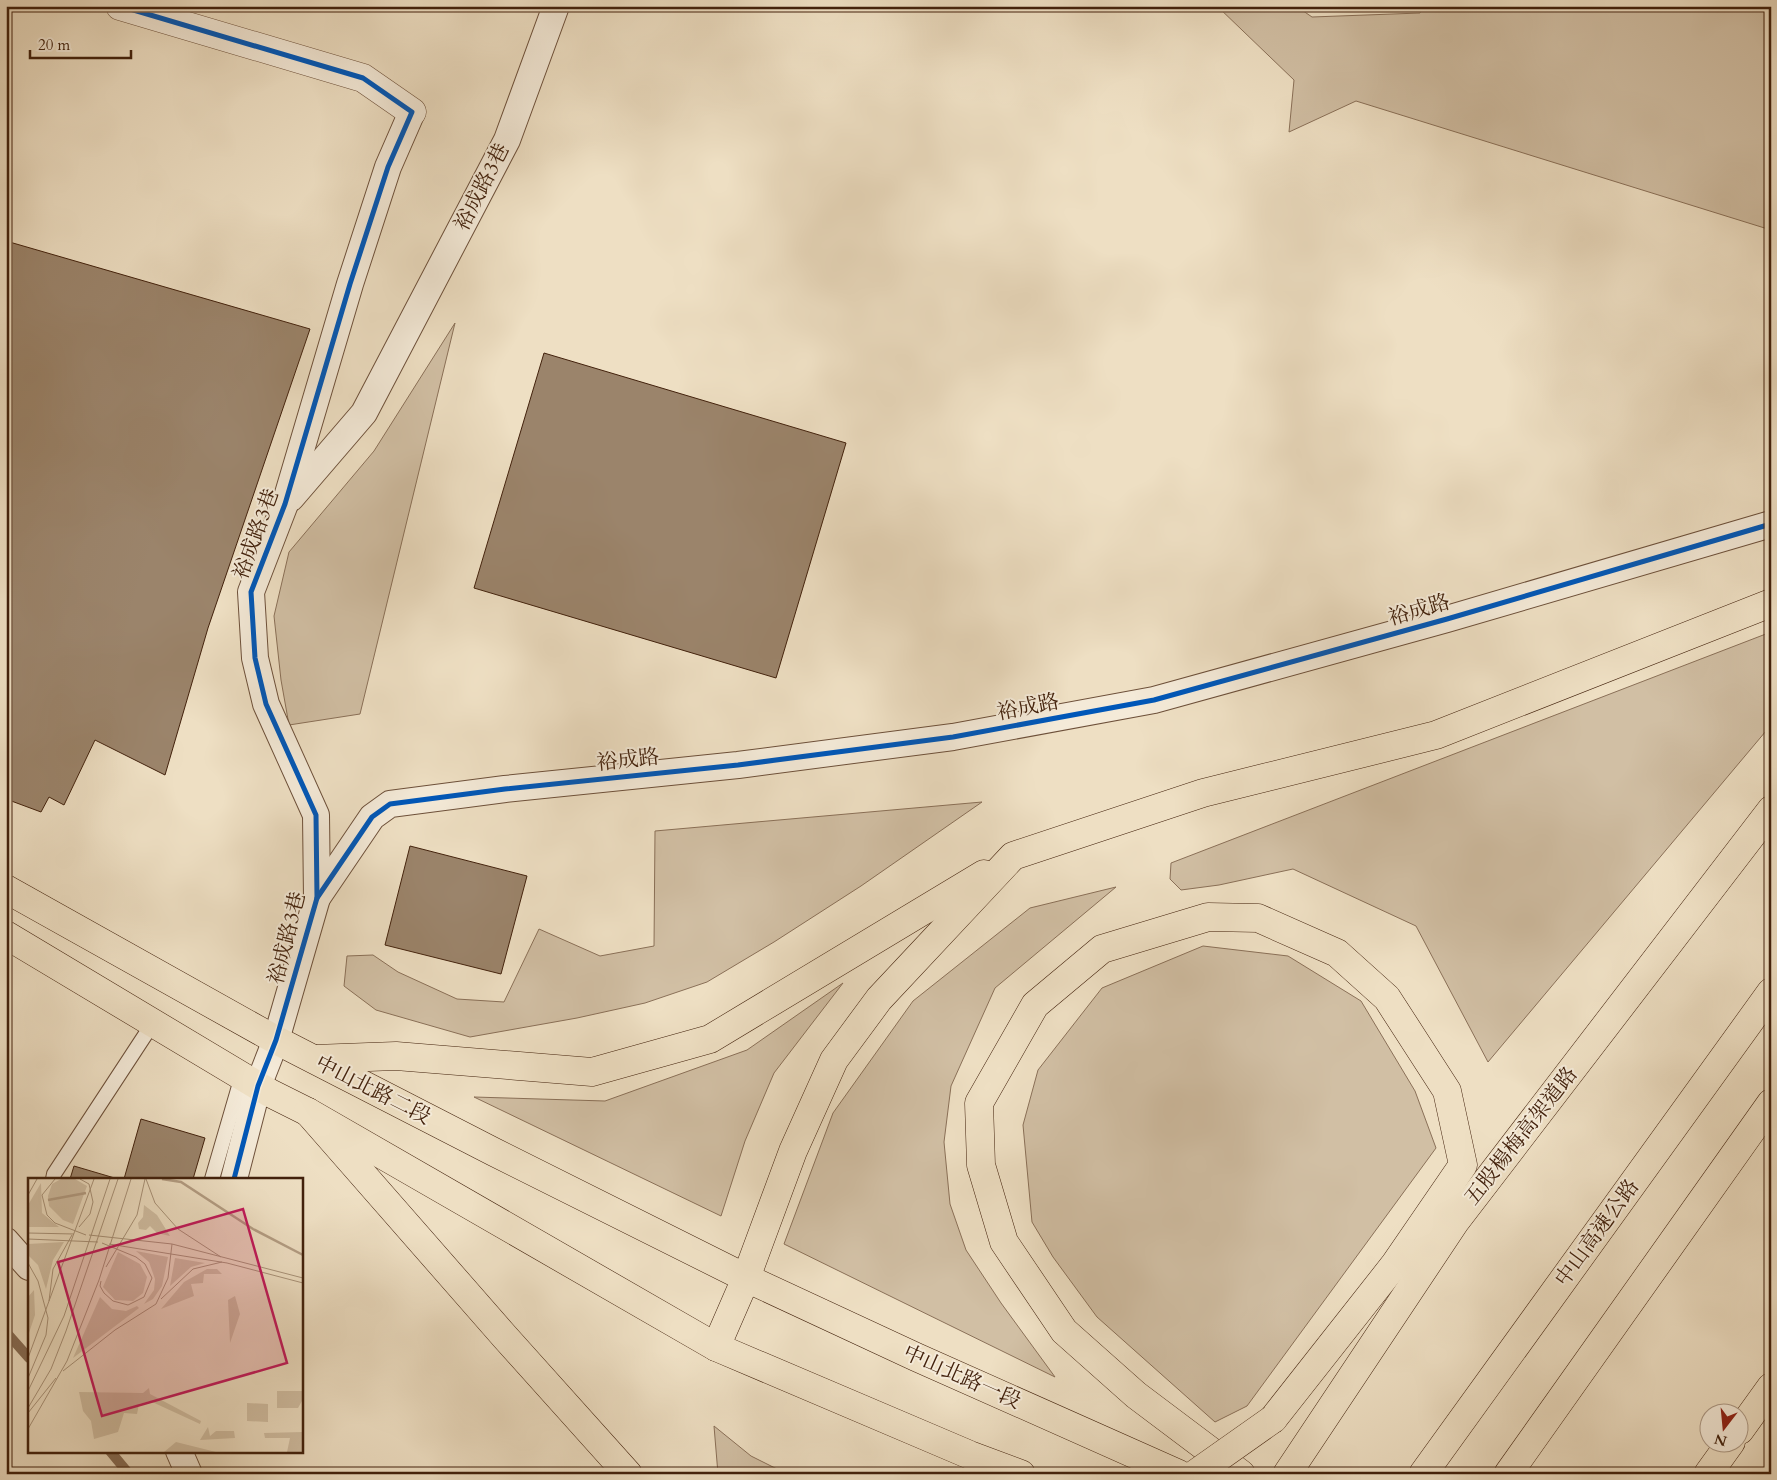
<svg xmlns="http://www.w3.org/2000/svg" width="1777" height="1480" font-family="Cardo,'Noto Serif TC',serif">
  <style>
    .green { fill: #d1bfa4; stroke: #8a7058 }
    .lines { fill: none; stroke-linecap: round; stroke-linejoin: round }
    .stream { stroke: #866c55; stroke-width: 10 }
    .building { fill: #9b846b; stroke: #42210c }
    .service-casing { stroke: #6d503a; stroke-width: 16 }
    .minor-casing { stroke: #6d503a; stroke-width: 28 }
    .tertiary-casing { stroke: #6d503a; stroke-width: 29 }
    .primary-casing { stroke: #42210c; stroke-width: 29 }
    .motorway-casing { stroke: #42210c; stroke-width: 29 }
    .service { stroke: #f4ead8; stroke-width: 14 }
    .minor { stroke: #f4ead8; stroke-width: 26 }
    .tertiary { stroke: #f4ead8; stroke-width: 28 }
    .primary { stroke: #eedfc3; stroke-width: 28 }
    .motorway { stroke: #eedfc3; stroke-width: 28 }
    .motorway-bridge-casing { stroke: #42210c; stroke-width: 29; stroke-linecap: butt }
    .motorway-bridge { stroke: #eedfc3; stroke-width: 28 }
    .cycleway-casing { stroke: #f4ead8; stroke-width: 8 }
    .cycleway { stroke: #0057b8; stroke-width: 5 }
    .labels { text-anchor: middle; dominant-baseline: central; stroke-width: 4; stroke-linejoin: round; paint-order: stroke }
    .street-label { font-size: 21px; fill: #42210c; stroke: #f4ead8 }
    .inset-river { fill: none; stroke: #b49e85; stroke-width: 2.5 }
    .inset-road { fill: none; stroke: #a9937a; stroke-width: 1 }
    .view { fill: #c2185b; fill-opacity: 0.15; stroke: #c2185b; stroke-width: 2.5 }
    .inset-edge { fill: none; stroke: #42210c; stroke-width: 2.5 }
  </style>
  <rect width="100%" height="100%" fill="#eedfc3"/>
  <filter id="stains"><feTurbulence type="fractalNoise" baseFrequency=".004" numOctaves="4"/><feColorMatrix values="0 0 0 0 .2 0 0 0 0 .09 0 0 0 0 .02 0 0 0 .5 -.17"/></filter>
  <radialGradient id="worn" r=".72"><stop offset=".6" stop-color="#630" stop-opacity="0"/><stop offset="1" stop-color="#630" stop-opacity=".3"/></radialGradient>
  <g class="green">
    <polygon points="1217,6 1296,6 1312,17 1420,13 1423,6 1771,6 1771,230 1356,101 1289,132 1294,80"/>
    <polygon points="455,323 360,714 289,725 281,680 274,616 289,552 374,451"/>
    <polygon points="1771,632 1771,725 1488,1062 1416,926 1293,869 1219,885 1181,890 1170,879 1171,863"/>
    <polygon points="982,802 861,886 774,942 707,982 645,1003 577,1018 470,1037 376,1010 344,986 347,956 373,955 398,972 457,999 504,1002 539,929 600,956 654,946 655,831"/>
    <polygon points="1116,887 995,988 951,1086 944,1142 950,1204 966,1250 1001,1303 1055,1377 784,1244 833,1113 913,1001 1030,908"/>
    <polygon points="1203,946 1288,956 1361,1001 1415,1091 1436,1148 1247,1406 1215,1422 1097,1317 1053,1257 1032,1222 1023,1125 1038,1070 1102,988"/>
    <polygon points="843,983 774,1073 745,1141 721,1216 474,1097 605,1101 747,1050"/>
    <polygon points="714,1426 751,1456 787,1474 718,1474"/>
  </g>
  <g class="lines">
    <g class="stream">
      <polyline points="6,1332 29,1358"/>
      <polyline points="110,1451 129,1474"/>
    </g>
  </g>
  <g class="building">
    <polygon points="6,241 310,329 208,628 165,775 95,740 64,805 49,797 41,812 6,799"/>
    <polygon points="544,353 846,443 776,678 474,588"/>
    <polygon points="410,846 527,876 501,974 385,945"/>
    <polygon points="141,1119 205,1138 193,1179 124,1179"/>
    <polygon points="74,1166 118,1179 70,1179"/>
  </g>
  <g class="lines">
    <g class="service-casing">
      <g id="service">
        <polyline points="53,1179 54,1174 153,1023"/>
        <polyline points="212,1179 242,1076"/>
      </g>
    </g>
    <g class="minor-casing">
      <g id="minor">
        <polyline points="291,498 364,413 507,140 556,6"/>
        <polyline points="317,898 372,817 390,804 505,789 738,765 953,737 1154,700 1447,619 1771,524"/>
        <polyline points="234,1179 258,1086 276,1040 317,898 316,815 266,704 255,658 251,592 285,504 350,284 388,167 412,112"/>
        <polyline points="6,1241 29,1267"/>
        <polyline points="179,1451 189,1474"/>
      </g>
    </g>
    <g class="tertiary-casing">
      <polyline id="tertiary" points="120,6 363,78 412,112"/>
    </g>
    <g class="primary-casing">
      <g id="primary">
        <polyline points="6,889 276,1040 494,1152 746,1278 916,1357 1179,1474"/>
        <polyline points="6,935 270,1093 308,1112 716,1347 970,1455 1021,1474"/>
      </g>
    </g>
    <g class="motorway-casing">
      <g id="motorway">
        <polyline points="314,1059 396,1056 592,1072 710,1039 984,874"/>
        <polyline points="308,1112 505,1337 628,1474"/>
        <polyline points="716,1347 746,1278 793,1151 834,1060 879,999 1013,856 1203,793 1436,735 1771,603"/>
        <polyline points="1740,1430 1771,1387"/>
        <polyline points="1241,1474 1136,1395 1064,1331 1004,1242 981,1165 979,1103 1035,1005 1102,949 1208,917 1258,918 1337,953 1387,998 1447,1091 1463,1165 1395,1264 1273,1419"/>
        <polyline points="1287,1474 1455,1222 1771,810"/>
        <polyline points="1423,1474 1771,992"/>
        <polyline points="1508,1474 1771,1103"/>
        <polyline points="1708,1474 1731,1442"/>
      </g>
    </g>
    <use href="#service" class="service"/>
    <use href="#minor" class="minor"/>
    <use href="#tertiary" class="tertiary"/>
    <use href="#primary" class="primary"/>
    <use href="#motorway" class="motorway"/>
    <g class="motorway-bridge-casing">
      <polyline id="motorway-bridge" points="1195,1474 1273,1419"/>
    </g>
    <use href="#motorway-bridge" class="motorway-bridge"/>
    <g class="cycleway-casing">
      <g id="cycleway">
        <polyline points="120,6 363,78 412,112 388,167 350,284 285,504 251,592 255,658 266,704 316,815 317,898 276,1040 258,1086 234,1179"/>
        <polyline points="317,898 372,817 390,804 505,789 738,765 953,737 1154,700 1447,619 1771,524"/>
      </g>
    </g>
    <use href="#cycleway" class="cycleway"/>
  </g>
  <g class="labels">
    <g class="street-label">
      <text transform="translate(482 187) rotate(-63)">裕成路3巷</text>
      <text transform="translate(256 534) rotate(-70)">裕成路3巷</text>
      <text transform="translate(1419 610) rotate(-16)">裕成路</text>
      <text transform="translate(1028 707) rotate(-11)">裕成路</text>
      <text transform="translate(628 760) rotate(-6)">裕成路</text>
      <text transform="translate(287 938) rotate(-76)">裕成路3巷</text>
      <text transform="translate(373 1090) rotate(27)">中山北路二段</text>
      <text transform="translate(1521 1136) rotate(-52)">五股楊梅高架道路</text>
      <text transform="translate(1597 1233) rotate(-54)">中山高速公路</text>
      <text transform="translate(962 1377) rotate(24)">中山北路一段</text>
    </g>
  </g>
  <g transform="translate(28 1178)">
    <rect width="275" height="275" fill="#eedfc3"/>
    <path d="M33 1H47L59 8 45 46 35 42 21 28 20 18 24 6ZM13 5 14 35 31 49H0V27ZM116 27 129 37 142 58 129 55 122 48 118 52 111 51 110 45 115 39ZM36 64 25 82 18 111 10 87 0 77V66ZM108 73 140 79 134 108 125 121 116 126 126 112 127 101 121 84ZM90 74 112 86 119 99 115 115 105 123 87 122 75 109ZM147 80 177 85 163 89 142 108ZM179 91H189L194 96H176L175 105 163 106 166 118 133 131 156 104ZM6 112 7 137 0 158V119ZM207 118 212 136 202 165 200 122ZM72 119 84 131 98 133 109 128 111 130 45 180ZM121 210 122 216 173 243 172 246 122 223 111 226 109 236 96 235 90 254 66 261 63 243 55 233 51 214 115 215ZM249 213H274V223L270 230H249ZM219 225 240 226V244L219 243ZM180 249 182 258 188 253H206L207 260 172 262ZM275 254V274H259L262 260H237L236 255ZM148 264 188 274H136Z" fill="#d1bfa4"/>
    <path class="inset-river" d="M134 1 153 4 225 51 275 77M20 22 58 15"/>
    <path class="inset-road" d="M27 1 14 17 19 37 27 45 58 57M118 1 127 25 150 51 193 79M0 17 9 1M51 49 62 36 65 24 61 6 52 1M0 55 46 56M61 57 144 66 275 100M0 61 70 64M81 66 199 85 275 105M0 85 10 103 20 140 18 157 0 200M78 89 109 37 117 1M73 103 72 108 76 115 85 123 100 127 116 119 124 100 117 86 108 79 74 65M133 121 165 91 194 84M21 123 25 91 44 57M0 180 66 1M35 193 87 152 128 126 140 100 144 66M0 213 36 138 82 1M0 230 23 191 38 153 90 1M0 235 28 200M0 251 39 183 71 102 103 1"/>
    <path class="view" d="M215 31 259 185 74 238 30 84Z"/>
    <rect width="275" height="275" class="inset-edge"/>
  </g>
  <rect width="1777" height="1480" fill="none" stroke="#eedfc3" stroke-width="25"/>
  <rect x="8" y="8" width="1762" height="1465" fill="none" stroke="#42210c" stroke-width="2.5"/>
  <rect x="12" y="12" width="1752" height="1455" fill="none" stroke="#42210c"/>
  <g transform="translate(1724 1428) rotate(196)"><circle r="24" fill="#f4ead8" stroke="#ad9a86"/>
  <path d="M0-4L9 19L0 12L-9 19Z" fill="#8f2418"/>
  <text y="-8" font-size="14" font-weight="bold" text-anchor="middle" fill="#42210c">N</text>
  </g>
  <path d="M30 50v8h101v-8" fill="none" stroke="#42210c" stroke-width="2.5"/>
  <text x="38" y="50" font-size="15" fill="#42210c" stroke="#f4ead8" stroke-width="4" paint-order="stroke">20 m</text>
  <rect width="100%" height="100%" filter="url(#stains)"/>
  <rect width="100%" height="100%" fill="url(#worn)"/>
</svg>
